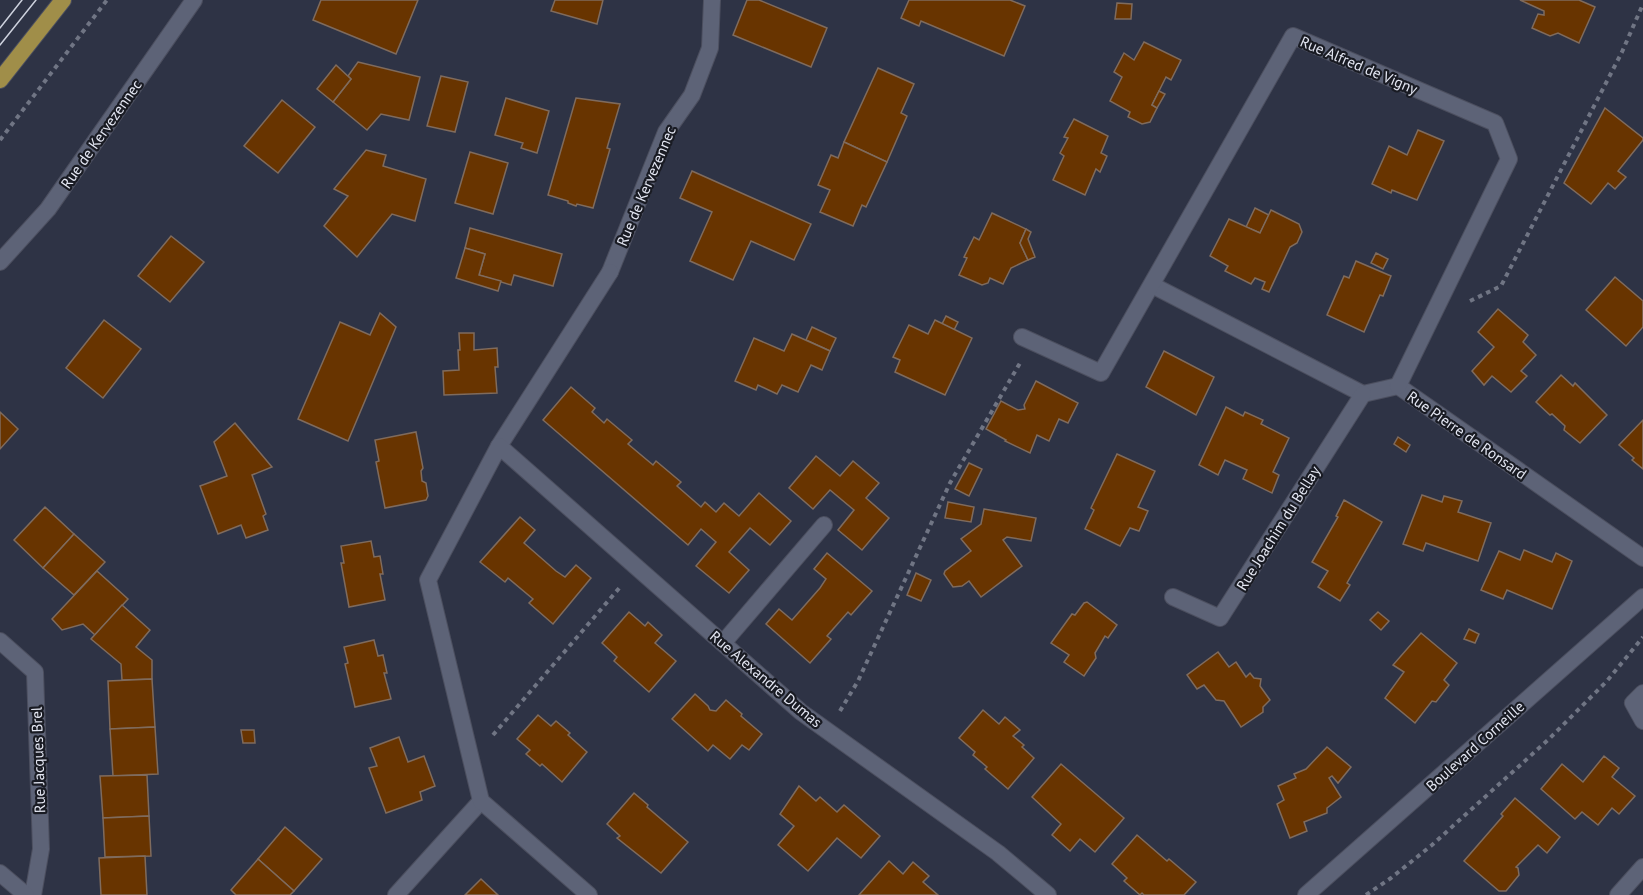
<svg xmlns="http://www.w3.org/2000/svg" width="1643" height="895" font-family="'PT Sans',sans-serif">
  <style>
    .building { fill: #683400; stroke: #7f6b5d; stroke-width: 1.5 }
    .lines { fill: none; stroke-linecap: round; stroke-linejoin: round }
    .service-casing { stroke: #4c4f5f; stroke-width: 18 }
    .minor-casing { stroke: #4c4f5f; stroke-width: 18 }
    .primary-casing { stroke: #4c4f5f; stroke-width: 18 }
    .path { stroke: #707584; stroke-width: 4; stroke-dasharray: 4.5 4.5; stroke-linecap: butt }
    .service { stroke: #5d6377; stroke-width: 16 }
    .minor { stroke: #5d6377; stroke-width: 16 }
    .primary { stroke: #a08e49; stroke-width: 16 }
    .tram { stroke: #cdd1dd; stroke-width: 1.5 }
    .labels { text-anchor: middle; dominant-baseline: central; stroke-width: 4.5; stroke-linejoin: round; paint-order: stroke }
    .street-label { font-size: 15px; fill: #e4e7f3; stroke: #191b23 }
  </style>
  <rect width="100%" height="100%" fill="#2e3345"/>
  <g class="building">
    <polygon points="321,0 418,0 396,54 313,20"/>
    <polygon points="555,0 603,0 597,24 551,11"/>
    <polygon points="747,0 759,0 827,28 811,67 733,35"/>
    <polygon points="909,0 1010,0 1025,6 1004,56 921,21 919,26 901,18"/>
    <polygon points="1520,0 1579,0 1595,7 1579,43 1558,33 1550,36 1532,28 1538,14 1544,15 1544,11"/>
    <polygon points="1117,3 1132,4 1131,19 1115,19"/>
    <polygon points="1144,42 1181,60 1171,80 1166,77 1152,105 1157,108 1150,122 1142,124 1128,117 1130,112 1110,101 1122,77 1114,72 1124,53 1134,60"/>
    <polygon points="358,62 420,77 409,120 381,114 367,130 333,102 351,79 348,76"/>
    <polygon points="336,65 351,79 333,102 317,89"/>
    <polygon points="878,68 914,84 901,113 907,116 887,162 844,142"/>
    <polygon points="441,76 468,82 455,132 427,126"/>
    <polygon points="1159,91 1165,94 1157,108 1152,105"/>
    <polygon points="506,98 549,111 537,153 521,148 523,143 495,135"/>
    <polygon points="576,98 620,104 607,148 610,149 593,208 577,204 576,206 568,203 568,201 548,195"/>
    <polygon points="282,100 315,127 278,173 244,146"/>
    <polygon points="1605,108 1643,138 1643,140 1618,171 1626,177 1615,189 1608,183 1591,204 1564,183"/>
    <polygon points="1074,119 1108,136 1101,153 1107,156 1100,172 1096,169 1085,195 1053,180 1064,156 1060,153 1068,138 1064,137"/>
    <polygon points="1418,130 1444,141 1417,200 1392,190 1391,193 1372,184 1389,146 1407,155"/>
    <polygon points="844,142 887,162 866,207 862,205 853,226 820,212 830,190 818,185 831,155 838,158"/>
    <polygon points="366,150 386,155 383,166 426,179 415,221 392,214 357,257 324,226 348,196 334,189"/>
    <polygon points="470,152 508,163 493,214 455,203"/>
    <polygon points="692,171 811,224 794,260 751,241 733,280 690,261 712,212 680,198"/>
    <polygon points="1255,208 1269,215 1260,233 1246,227"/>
    <polygon points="1271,210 1299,224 1302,232 1297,243 1290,247 1269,292 1262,289 1265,282 1255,278 1251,284 1225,271 1228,266 1210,256 1229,219 1260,233"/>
    <polygon points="992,213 1026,229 1020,243 1028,260 1011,268 1003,284 990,278 988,283 982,285 959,275 967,258 964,257 974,237 979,240"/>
    <polygon points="470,228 562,254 553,286 514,275 511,285 479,275 485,254 465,248"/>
    <polygon points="1026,229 1031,232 1028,239 1035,257 1028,260 1020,243"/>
    <polygon points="171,236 204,262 170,302 138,276"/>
    <polygon points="465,248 485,254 479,275 501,281 498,291 456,278"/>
    <polygon points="1376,253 1388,259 1383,269 1371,263"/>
    <polygon points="1356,261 1391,276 1383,296 1380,295 1364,332 1327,315 1344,276 1349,278"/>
    <polygon points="1615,277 1643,301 1643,327 1626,346 1586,310"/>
    <polygon points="1498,309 1528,335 1523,342 1536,355 1521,371 1527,376 1511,392 1492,376 1484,385 1472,371 1494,347 1478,332"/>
    <polygon points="380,313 396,327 348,441 298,419 340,322 370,335"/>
    <polygon points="946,316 958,322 954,330 942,324"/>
    <polygon points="104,320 141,349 103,398 66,368"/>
    <polygon points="935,320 972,338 945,395 895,372 900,360 893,357 909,325 928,334"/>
    <polygon points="812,327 836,338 830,351 806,340"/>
    <polygon points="459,333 474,333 474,350 497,348 498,367 495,367 497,393 444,395 443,371 459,370 458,350 460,350"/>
    <polygon points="792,334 830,351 822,370 811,365 798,392 782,385 777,394 758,385 756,390 735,381 754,338 784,351"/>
    <polygon points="1164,351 1214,377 1196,415 1146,387"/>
    <polygon points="1561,375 1573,386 1575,383 1607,415 1580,443 1564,430 1565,426 1552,414 1550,415 1536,402"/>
    <polygon points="1036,381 1078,403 1068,423 1059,419 1049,441 1037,435 1030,453 1005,441 1006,440 986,429 1001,401 1018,410 1025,409 1024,405"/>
    <polygon points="571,387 595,408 592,412 604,423 607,419 632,440 628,444 653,465 656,461 681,482 677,486 701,507 705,502 716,512 724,503 739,516 759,493 791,521 770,545 750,528 729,552 749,570 729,593 696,566 716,542 701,529 688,545 543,420"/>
    <polygon points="1226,407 1243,416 1245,412 1263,420 1261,424 1289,438 1273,472 1279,475 1272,493 1243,479 1247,470 1225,460 1218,475 1199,465"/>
    <polygon points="0,412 18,429 0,449"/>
    <polygon points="1643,420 1643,469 1632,460 1634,458 1619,445"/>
    <polygon points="235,423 272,467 252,475 266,514 263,516 268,530 246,538 241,525 218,534 200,486 227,476 214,442"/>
    <polygon points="416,432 423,468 421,471 422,481 426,483 428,496 426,500 385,508 376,462 379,461 375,440"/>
    <polygon points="1398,437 1410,445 1406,452 1394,444"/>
    <polygon points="1117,454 1155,471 1138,507 1148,511 1139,531 1130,528 1120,546 1085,529 1094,510 1091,508"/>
    <polygon points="816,456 840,476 853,461 879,483 866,498 889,518 862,550 838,530 854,510 830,490 813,509 789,488"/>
    <polygon points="969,463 982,469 969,496 955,489"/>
    <polygon points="1422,495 1442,502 1444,496 1462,501 1458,512 1491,523 1478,561 1426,543 1423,551 1403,544"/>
    <polygon points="1344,500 1382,522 1347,583 1350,585 1340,601 1318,587 1328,571 1312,562 1338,517 1336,516"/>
    <polygon points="948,502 974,507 971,522 945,518"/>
    <polygon points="45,507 74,534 43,568 14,540"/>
    <polygon points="984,509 1036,518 1031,541 1007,537 1003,540 1022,566 981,597 969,581 962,586 953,587 944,574 945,571 971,551 961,539 981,524"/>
    <polygon points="520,517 535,530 524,543 556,571 565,577 576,565 591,578 553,624 529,603 533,599 508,578 505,582 480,562"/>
    <polygon points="74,534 105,562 74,595 43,568"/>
    <polygon points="371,541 374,557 380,556 383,574 380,574 385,600 349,607 341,563 344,563 341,546"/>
    <polygon points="1524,550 1552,562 1556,553 1572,561 1552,609 1507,590 1503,599 1481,590 1499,551 1520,560"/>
    <polygon points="827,553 872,591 851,615 848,612 827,636 831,639 810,663 766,624 779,609 792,620 820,588 826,579 814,569"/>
    <polygon points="97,571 128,599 95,635 83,624 62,630 52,619"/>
    <polygon points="916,573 931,580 921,601 907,595"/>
    <polygon points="1087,602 1117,625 1108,638 1105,636 1095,653 1096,658 1084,676 1064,662 1069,655 1051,643 1072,614 1075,615 1084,603"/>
    <polygon points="122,605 150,630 136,647 152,660 152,679 122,680 121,664 91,639"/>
    <polygon points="629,612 645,626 648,622 662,635 655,643 676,661 649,692 614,661 617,657 602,643"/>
    <polygon points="1378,612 1389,621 1381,630 1370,620"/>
    <polygon points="1469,629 1479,634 1475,643 1464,639"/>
    <polygon points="1421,633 1457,663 1444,680 1449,685 1436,702 1432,701 1415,723 1385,698 1404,672 1393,665"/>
    <polygon points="374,640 378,656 383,655 387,673 384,673 391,699 355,707 345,664 348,663 344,647"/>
    <polygon points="1218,652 1229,667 1236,662 1246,677 1250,673 1254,678 1261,679 1260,686 1270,700 1263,707 1263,712 1241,727 1224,701 1216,700 1204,685 1197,689 1187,675"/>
    <polygon points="152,679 155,727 110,729 108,681"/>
    <polygon points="695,694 708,706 710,710 716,711 726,700 742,714 741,716 762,734 749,750 742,745 730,759 713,745 708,751 672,719"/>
    <polygon points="983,710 999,724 1005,717 1020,730 1013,736 1024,745 1022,747 1034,758 1008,789 985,769 987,767 973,755 975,752 959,738"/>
    <polygon points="538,715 551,726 556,721 570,733 568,735 587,752 562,782 542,764 540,766 526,754 530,750 517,739"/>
    <polygon points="155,727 158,774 113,776 110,729"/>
    <polygon points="241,730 254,730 255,743 243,743"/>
    <polygon points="399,737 408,762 424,756 435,786 420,792 422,800 386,813 369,768 377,766 370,748"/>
    <polygon points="1327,747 1351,767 1338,783 1332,776 1329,778 1341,797 1327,808 1327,813 1304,822 1307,831 1290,838 1277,804 1284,800 1278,786 1296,778 1294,774 1306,769"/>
    <polygon points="1604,756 1619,768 1612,777 1635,796 1619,814 1612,808 1598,825 1582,812 1575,819 1541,789 1562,764 1583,782"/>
    <polygon points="1061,764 1124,818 1095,852 1080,839 1070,851 1052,835 1061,824 1032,797"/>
    <polygon points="147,775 149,816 103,818 100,776"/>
    <polygon points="799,786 816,801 820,797 837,812 844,805 880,836 861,858 837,838 808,871 778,845 794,826 780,814"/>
    <polygon points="634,793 648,805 647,807 688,842 661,873 617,838 620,836 607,824"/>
    <polygon points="1515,798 1560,837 1547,853 1538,845 1516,867 1518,868 1519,875 1506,891 1499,891 1464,861 1503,816 1501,814"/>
    <polygon points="149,816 151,856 105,857 103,818"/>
    <polygon points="285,827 322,859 294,891 258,859"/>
    <polygon points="1137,835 1167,861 1169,859 1196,882 1184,895 1144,895 1142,893 1140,895 1124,881 1127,878 1112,864"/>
    <polygon points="145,856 147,895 101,895 99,858"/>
    <polygon points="258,859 294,891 290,895 236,895 231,890"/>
    <polygon points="889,861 903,874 913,862 929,876 923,882 938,895 859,895"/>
    <polygon points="481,879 498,895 465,895"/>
  </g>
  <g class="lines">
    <g class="service-casing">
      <polyline id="service" points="610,272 666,132 692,95 710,48 712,0"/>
    </g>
    <g class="minor-casing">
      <g id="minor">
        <polyline points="0,262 48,209 194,0"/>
        <polyline points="1152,285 1363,394 1398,386 1643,558"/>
        <polyline points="1022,337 1101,373 1293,36 1495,123 1509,159 1398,386"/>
        <polyline points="499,446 610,272"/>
        <polyline points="1173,597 1220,618 1363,394"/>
        <polyline points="0,641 35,672 41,849 33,895"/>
        <polyline points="723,643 824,525"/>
        <polyline points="1643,693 1633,703 1643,721"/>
        <polyline points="0,873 26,895"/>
        <polyline points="396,895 481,801"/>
        <polyline points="589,895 481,801 428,580 499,446 801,712 998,853 1048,895"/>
        <polyline points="1306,895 1643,597"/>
        <polyline points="1618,895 1643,867"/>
      </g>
    </g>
    <g class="primary-casing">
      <polyline id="primary" points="0,80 63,0"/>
    </g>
    <g class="path">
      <polyline points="0,140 107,0"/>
      <polyline points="1470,301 1501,286 1622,52 1643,4"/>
      <polyline points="840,711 858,681 950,483 1020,363"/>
      <polyline points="493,735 621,586"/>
      <polyline points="1366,895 1391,878 1432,845 1549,739 1607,681 1643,637"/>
    </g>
    <use href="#service" class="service"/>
    <use href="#minor" class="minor"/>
    <use href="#primary" class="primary"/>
    <g class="tram">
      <polyline points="0,28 22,0"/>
      <polyline points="0,45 36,0"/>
    </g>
  </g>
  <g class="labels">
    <g class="street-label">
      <text transform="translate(1359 65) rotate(23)">Rue Alfred de Vigny</text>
      <text transform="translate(101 134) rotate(-55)">Rue de Kervezennec</text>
      <text transform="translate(646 186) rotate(-67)">Rue de Kervezennec</text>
      <text transform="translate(1467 435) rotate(35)">Rue Pierre de Ronsard</text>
      <text transform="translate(1278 528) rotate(-58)">Rue Joachim du Bellay</text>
      <text transform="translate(766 679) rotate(40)">Rue Alexandre Dumas</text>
      <text transform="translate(1475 746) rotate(-42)">Boulevard Corneille</text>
      <text transform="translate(38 760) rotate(-92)">Rue Jacques Brel</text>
    </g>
  </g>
</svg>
